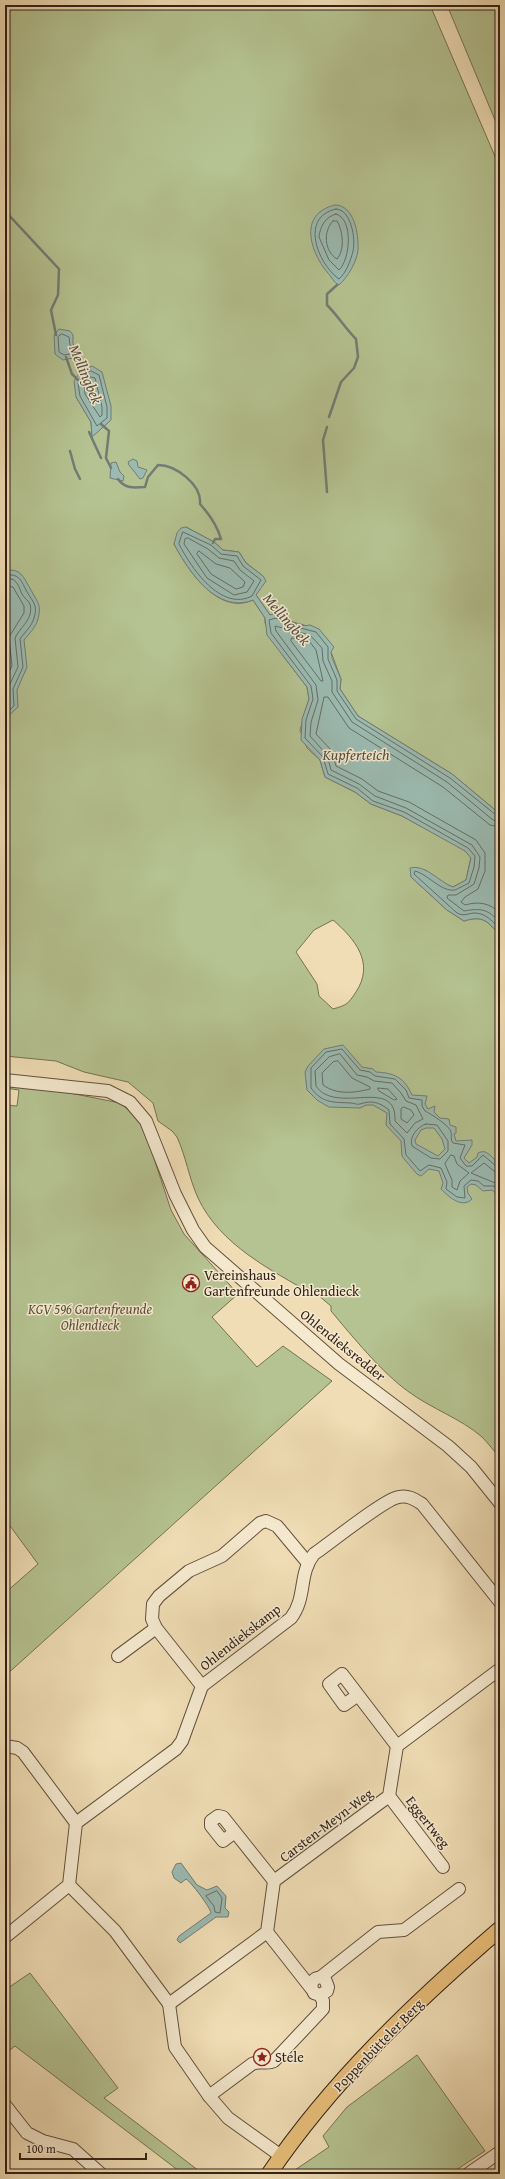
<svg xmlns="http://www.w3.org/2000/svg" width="505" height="2179" font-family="'Gentium Book Plus',serif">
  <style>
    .green { fill: #b5c291; stroke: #747254; fill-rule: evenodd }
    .water { fill: #9bbbb2; stroke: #717d74; fill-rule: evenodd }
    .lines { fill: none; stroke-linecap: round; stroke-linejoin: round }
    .shore { stroke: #666e64; stroke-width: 1 }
    .stream { stroke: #717d74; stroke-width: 2.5 }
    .minor-casing { stroke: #62503e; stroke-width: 14 }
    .major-casing { stroke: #322117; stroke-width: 17 }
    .minor { stroke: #f5e9cf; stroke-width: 12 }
    .major { stroke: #e8be7a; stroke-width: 15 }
    .labels { text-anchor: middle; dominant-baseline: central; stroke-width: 3; stroke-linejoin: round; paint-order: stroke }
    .poi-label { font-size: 14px; fill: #322117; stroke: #f5e9cf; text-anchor: start }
    .park-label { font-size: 14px; font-style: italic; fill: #59513c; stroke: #f5e9cf }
    .street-label { font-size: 14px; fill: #322117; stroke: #f5e9cf }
    .water-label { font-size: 15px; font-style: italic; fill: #524f46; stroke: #f5e9cf }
  </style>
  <rect width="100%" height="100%" fill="#f0ddb5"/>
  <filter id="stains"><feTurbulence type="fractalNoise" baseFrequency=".005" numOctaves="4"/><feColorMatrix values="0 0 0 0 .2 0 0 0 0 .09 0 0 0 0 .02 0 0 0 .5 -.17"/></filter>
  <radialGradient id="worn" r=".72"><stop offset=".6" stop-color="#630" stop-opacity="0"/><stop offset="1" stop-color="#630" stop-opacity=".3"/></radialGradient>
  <g class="green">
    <path d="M5 5H430L500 168V814L452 774 358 716 340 689 341 679 331 652 307 626 286 620 277 613 270 615 256 595 263 576 246 563 239 552 223 550 214 542 186 527 174 544C188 570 218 616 253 600L265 618V623L284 657 307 687 309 699 300 730 307 748 320 760 325 777 355 792 371 804 402 816 465 850 471 857 466 880 453 887 445 884 425 870 411 877 447 910 464 921C483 915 487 921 500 935V1458C494 1451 488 1443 482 1437 460 1418 432 1409 409 1392 382 1373 352 1336 331 1311V1306L319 1296 314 1295C271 1270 220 1245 198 1198 189 1178 186 1157 177 1137L172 1131 158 1121 153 1103 128 1082 84 1072 56 1061 5 1056ZM76 397 111 420 92 436 91 422ZM333 920C355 939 375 963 356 992 348 1004 347 1005 333 1009L319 996 317 984 296 952 314 930Z"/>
    <polygon points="447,5 500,5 500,132"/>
    <polygon points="5,1085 65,1092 120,1103 142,1122 171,1210 184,1234 238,1294 212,1317 257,1367 283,1346 332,1381 5,1676 5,1593 38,1564 5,1519 5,1105 17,1106 19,1090 5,1088"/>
    <polygon points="30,1973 118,2088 104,2098 203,2174 183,2174 15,2046 5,2054 5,1990"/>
    <polygon points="417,2055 485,2151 450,2174 289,2174 329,2147 323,2136 347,2107"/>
  </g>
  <g class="water">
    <path d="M335 205C354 205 359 234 358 250 357 261 348 277 339 285 334 283 331 276 327 272 310 251 298 214 335 205Z"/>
    <polygon points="59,329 70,331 73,335 73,344 77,350 73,358 63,360 55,354 54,335"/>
    <polygon points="92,366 102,372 111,406 111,420 92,437 91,422 76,397 74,381 81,371"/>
    <polygon points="133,459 137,461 138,467 147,470 143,478 140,479 129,465 128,462"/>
    <polygon points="116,462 120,472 124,476 123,481 110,478 111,463"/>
    <path d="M186 527 214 542 223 550 239 552 246 563 263 576 266 581 256 595 270 615 277 613C285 619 300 628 310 625L319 629 334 647 331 652 332 658 341 679 340 689 358 716 452 774 500 814V935C487 921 483 915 464 921L447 910 411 877 410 868C426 864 439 882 453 887L466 880 471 858 465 851 402 816 371 804 355 792 325 777 320 760 301 740 302 719 309 699 307 687 267 635 265 618 253 600C217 614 189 572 174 544L177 533 181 528Z"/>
    <path d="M10 570C23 570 25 581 31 590 37 602 42 604 38 619 36 627 29 634 24 640L27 667 17 690 18 707 5 719V572Z"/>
    <path d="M343 1045 362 1067 373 1069 376 1072C394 1073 404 1077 412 1095L427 1096 425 1104 428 1109 435 1106 434 1112 440 1118 449 1119 450 1125 456 1127V1133L454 1134 456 1141 472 1140V1145L464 1158 469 1163 477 1157 478 1153C483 1151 485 1151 490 1155 504 1167 500 1179 500 1197L492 1190 483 1191 476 1185 471 1184 467 1187 468 1193 472 1199C462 1209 449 1197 441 1189L443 1183 439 1171 429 1169 421 1176 417 1174 405 1160 402 1156 401 1141 386 1125 387 1113 373 1105H366L360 1108 329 1107 317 1100 307 1090 305 1072 308 1066 324 1049ZM426 1128H434L442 1139 445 1149 438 1156 416 1144 415 1140 421 1130Z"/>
    <path d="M181 1863 197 1885 207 1890 217 1886 226 1896 225 1908 229 1912 228 1917H216L180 1943 177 1940 179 1936 211 1913C210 1907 191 1882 186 1879L181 1883 174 1878 172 1872 176 1864Z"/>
  </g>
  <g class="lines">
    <g class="shore">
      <path d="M336 209C351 209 356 239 353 251 351 260 346 273 339 279 318 264 299 217 336 209Z"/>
      <path d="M336 214C354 219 350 260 339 270L329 260 319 237C320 227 325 217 336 214Z"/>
      <path d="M333 221H337C343 231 345 250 337 259 324 251 323 231 333 221Z"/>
      <polygon points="62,334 69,337 70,345 72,350 70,354 64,355 59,352 58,337"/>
      <polygon points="91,371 99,375 107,407 107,418 97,426 80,396 78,383 84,375"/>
      <polygon points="91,377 95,378 102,407 102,415 100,417 85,394 84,383"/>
      <path d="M183 532 211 545 221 554 237 556 243 566 261 580 252 596C221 612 191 568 179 544Z"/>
      <polygon points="188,538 208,549 219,558 234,561 240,570 254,581 247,592 234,595 207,578 184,544 185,539"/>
      <polygon points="199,551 216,564 230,568 245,582 243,587 236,589 211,574 197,554"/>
      <path d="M5 575C20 573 21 581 27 592 33 602 38 605 34 618 32 626 24 633 20 639L23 667 13 689 14 706 5 714"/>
      <path d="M5 580 12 579C19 583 19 588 22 594 24 598 29 601 30 604 34 619 20 627 15 638L18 667 8 688 9 703 5 708"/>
      <polyline points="5,586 13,587 24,606 24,613 9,637 12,666 5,679"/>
      <polygon points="292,638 309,641 316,650 323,681 321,681 291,641"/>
      <path d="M500 816 496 815 450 778 356 719 337 691V680L328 659V647L316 632 285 624 276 618 269 620 271 633 311 686 313 699 306 720 305 738 323 757 328 774 357 788 373 801 404 812 468 848 475 856 474 867 469 883 455 890C441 892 429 875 415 871L414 874 457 913C465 917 467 913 476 913 487 914 493 922 500 929"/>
      <path d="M500 821 493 820 447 782 352 722 332 692V681L323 661 322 648 310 635 275 626 276 631 316 685 318 700 311 722 310 736 327 755 331 770 359 784 375 796 406 808 472 845 480 857 479 868 474 884 456 895H448L447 898 464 911C482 908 487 909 500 922"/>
      <path d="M500 827 490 825 443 787 349 728 328 697H324L316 734 332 751 336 766 362 779 378 791 409 802 476 840 485 853V871L478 889 465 897 461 902 465 905C479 901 490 903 500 913"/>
      <path d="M340 1054 357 1075 367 1077 374 1081 392 1083 401 1093 406 1101 416 1105 423 1119 415 1123 407 1133 395 1121C397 1075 336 1116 316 1086L315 1071 329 1057Z"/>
      <path d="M338 1061 352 1078 370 1087V1089C354 1093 337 1095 323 1085L322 1073 333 1062Z"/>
      <polygon points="378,1088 388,1089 397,1099 394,1100 379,1091"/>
      <polygon points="404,1107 411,1110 414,1115 407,1123 401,1119 401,1109"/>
      <path d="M426 1124 437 1125 448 1141V1151L440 1159 431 1158 412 1146C409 1137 417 1127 426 1124Z"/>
      <polygon points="451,1155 454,1156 457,1164 469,1173 460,1181 457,1190 452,1187 452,1180 445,1164"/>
      <path d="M500 1167 496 1166 483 1155 472 1166H466L460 1158 465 1145 453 1143C450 1139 452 1137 451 1132 450 1126 431 1114 425 1111L422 1106V1100L409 1098 406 1090 395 1079 375 1076 370 1072 360 1070 342 1049 326 1052 311 1068V1088C323 1104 334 1102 351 1103 354 1103 357 1105 360 1104 372 1100 379 1102 389 1110L390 1124 404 1139 406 1155 420 1171 429 1165 441 1168 447 1182 446 1189 457 1197 465 1198 464 1186 471 1180 478 1181 484 1186H494L500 1192"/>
      <polyline points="500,1172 494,1171 484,1163 471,1173 500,1185"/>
      <polygon points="217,1891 222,1898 220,1913 215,1912 214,1906 206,1896"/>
    </g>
    <g class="stream">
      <polyline points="5,211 59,269 58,295 51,310 56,335"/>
      <polyline points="66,357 72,374 78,380"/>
      <path d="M329 417 341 382 354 368 358 357 356 339C345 328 338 316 327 305V294L337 285"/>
      <polyline points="101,424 109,431 106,458 111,468"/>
      <polyline points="327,427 323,440 327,492"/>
      <polyline points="89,432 101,458"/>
      <polyline points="70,451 75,469 80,479"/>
      <path d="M118 479C125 489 134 488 145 487L148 477 158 465C176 465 202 485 200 504 210 515 217 525 221 539H215L213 543"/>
    </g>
    <g class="minor-casing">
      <g id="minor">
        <polyline points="5,1080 108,1091 130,1102 146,1121 175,1194 193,1230 205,1247 339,1364 448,1446 471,1467 500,1503"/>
        <polyline points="118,1656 156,1628"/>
        <polyline points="202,1686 156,1628 152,1619 153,1604 159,1596 189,1571 222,1556 260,1523 266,1521 277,1526 307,1562"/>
        <polyline points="358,1695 344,1705 329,1684 342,1674 397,1746"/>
        <polyline points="5,1746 17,1748 23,1752 76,1823"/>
        <polyline points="389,1796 443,1867"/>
        <polyline points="235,1832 223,1841 211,1826 211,1821 218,1816 223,1817 274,1881"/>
        <polyline points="69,1885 115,1931 169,2004 175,2047 209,2096 228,2118 281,2156"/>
        <polyline points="267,1932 311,1988"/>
        <path d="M5 1937 69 1885 76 1823 176 1749 182 1741 202 1686 291 1618C307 1597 298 1574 314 1554 329 1544 386 1498 399 1497 408 1495 414 1499 422 1504L500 1602"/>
        <polyline points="321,1977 378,1932 404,1930 459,1889"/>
        <polyline points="169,2004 267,1932 274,1881 389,1796 397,1746 500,1669"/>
        <path d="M209 2096 252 2064C259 2060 267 2065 274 2061L323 2009V2001L320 1995 327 1991 328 1987 325 1979C314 1974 308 1984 314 1993L320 1995"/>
        <polyline points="5,2105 27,2133 43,2141 73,2149 101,2174"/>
        <polyline points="468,2174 500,2152"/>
      </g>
    </g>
    <g class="major-casing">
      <path id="major" d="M269 2174C332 2081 415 2002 500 1929"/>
    </g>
    <use href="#minor" class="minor"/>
    <use href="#major" class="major"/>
  </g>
  <defs>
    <g id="civic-ring" transform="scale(0.9)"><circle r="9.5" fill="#f5e9cf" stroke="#8f2418" stroke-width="1.5"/><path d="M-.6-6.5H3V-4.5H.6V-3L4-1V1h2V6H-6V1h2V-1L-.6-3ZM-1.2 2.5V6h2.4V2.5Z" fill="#8f2418"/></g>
    <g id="sight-ring" transform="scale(0.9)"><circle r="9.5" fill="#f5e9cf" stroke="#8f2418" stroke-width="1.5"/><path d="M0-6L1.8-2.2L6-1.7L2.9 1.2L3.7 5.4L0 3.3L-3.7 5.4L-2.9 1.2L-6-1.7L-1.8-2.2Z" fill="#8f2418"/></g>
  </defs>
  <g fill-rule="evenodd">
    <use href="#civic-ring" x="191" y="1283"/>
    <use href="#sight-ring" x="262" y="2057"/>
  </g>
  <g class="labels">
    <g class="poi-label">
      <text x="204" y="1275">Vereinshaus<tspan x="204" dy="16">Gartenfreunde Ohlendieck</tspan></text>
      <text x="275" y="2057">Stele</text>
    </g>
    <g class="park-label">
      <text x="90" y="1309">KGV 596 Gartenfreunde<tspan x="90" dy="16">Ohlendieck</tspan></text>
    </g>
    <g class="street-label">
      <text transform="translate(343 1345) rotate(39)">Ohlendieksredder</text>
      <text transform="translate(240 1637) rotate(-38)">Ohlendiekskamp</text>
      <text transform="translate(428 1822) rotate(52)">Eggertweg</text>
      <text transform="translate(326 1825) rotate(-37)">Carsten-Meyn-Weg</text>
      <text transform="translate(378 2045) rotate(-46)">Poppenbütteler Berg</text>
    </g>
    <g class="water-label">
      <text transform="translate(86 374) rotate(67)">Mellingbek</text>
      <text transform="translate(287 619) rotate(49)">Mellingbek</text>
      <text x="356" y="754">Kupferteich</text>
    </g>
  </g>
  <rect width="505" height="2179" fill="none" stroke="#f0ddb5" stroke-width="20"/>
  <rect x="6" y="6" width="493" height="2167" fill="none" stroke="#322117" stroke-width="2"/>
  <rect x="10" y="10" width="485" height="2159" fill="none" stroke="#322117"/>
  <path d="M20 2153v6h126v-6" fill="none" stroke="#322117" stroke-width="2"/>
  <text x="26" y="2153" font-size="12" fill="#322117" stroke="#f5e9cf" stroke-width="3" paint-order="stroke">100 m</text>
  <rect width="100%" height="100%" filter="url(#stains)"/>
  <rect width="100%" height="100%" fill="url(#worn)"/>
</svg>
